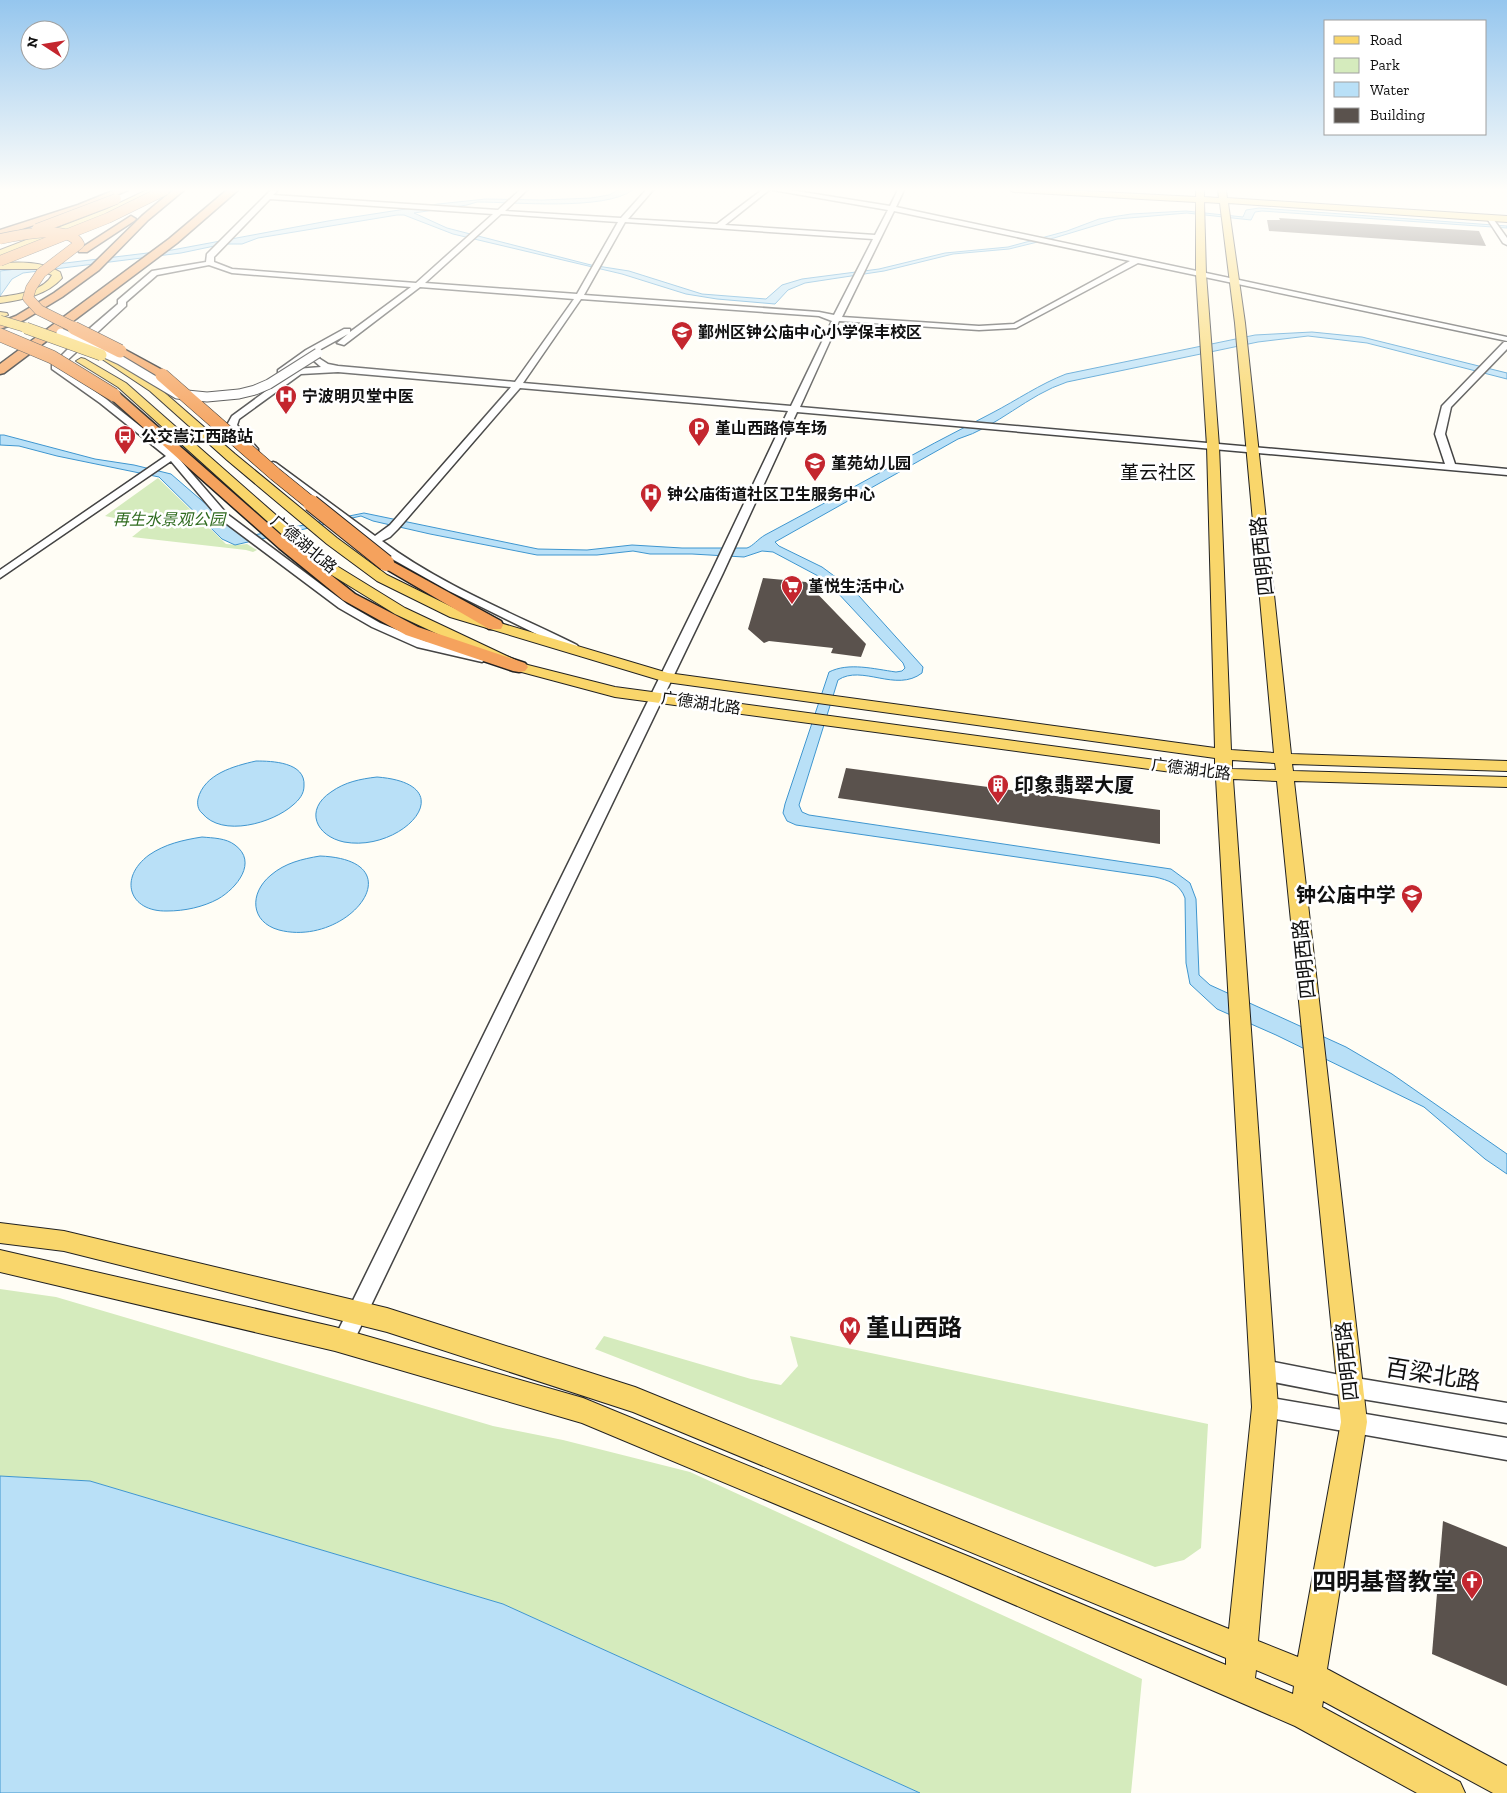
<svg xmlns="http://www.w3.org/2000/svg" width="1507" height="1793" font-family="'Zilla Slab','Noto Sans SC',serif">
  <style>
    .green { fill: #d5ebbd }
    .water { fill: #b9e0f7; stroke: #3f96cf }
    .building { fill: #5a524d }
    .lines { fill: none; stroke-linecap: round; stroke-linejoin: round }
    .minor-casing { stroke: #444; stroke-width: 3 }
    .major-casing { stroke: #222; stroke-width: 2 }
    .highway-casing { stroke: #222; stroke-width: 3 }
    .minor { fill: #fff; fill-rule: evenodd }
    .major { fill: #f9d66b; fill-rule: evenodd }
    .highway { fill: #f5a25d; fill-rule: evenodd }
    .minor-bridge-casing { stroke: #444; stroke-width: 11; stroke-linecap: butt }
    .major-bridge-far1-casing { stroke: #222; stroke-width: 10; stroke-linecap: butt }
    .major-bridge-casing { stroke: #222; stroke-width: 12; stroke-linecap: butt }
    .highway-bridge-far2-casing { stroke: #222; stroke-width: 11; stroke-linecap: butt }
    .highway-bridge-far1-casing { stroke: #222; stroke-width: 14; stroke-linecap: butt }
    .highway-bridge-casing { stroke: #222; stroke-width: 18; stroke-linecap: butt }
    .minor-bridge { stroke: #fff; stroke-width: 9 }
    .major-bridge-far1 { stroke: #f9d66b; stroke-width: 9 }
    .major-bridge { stroke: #f9d66b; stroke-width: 11 }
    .highway-bridge-far2 { stroke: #f5a25d; stroke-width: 10 }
    .highway-bridge-far1 { stroke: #f5a25d; stroke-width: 13 }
    .highway-bridge { stroke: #f5a25d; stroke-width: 16 }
    .labels { text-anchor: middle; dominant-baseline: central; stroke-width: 5; stroke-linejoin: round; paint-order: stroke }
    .far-poi-label { font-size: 16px; font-weight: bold; fill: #111; stroke: #fff; text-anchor: start }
    .far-park-label { font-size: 16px; font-style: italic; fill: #2f6b1f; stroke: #fff }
    .far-street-label { font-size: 16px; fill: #111; stroke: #fff }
    .far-quarter-label { font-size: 19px; fill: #111; stroke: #fff }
    .street-label { font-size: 20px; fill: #111; stroke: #fff }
    .poi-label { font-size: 20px; font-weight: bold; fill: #111; stroke: #fff; text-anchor: start }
    .near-poi-label { font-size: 24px; font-weight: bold; fill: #111; stroke: #fff; text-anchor: start }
    .near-street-label { font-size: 24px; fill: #111; stroke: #fff }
  </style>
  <rect width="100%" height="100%" fill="#fffdf5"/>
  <g class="green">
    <polygon points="158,478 226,544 237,545 247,544 257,550 253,552 246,550 132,537 147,525 105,516"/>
    <polygon points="0,1289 56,1297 493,1426 563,1440 690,1472 1142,1679 1131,1793 920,1793 503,1604 90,1481 0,1476"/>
    <polygon points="604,1336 751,1379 781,1385 798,1366 790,1336 1208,1424 1201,1548 1184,1560 1155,1567 595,1349"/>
  </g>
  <g class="water">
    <path d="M618 190H633C604 211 515 202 477 202L467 205 414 213 447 228 591 265 629 271 702 294 766 299 782 285 802 279 879 269 945 253 1008 247 1067 231 1099 219 1131 214 1186 211 1243 217 1246 210 1259 208 1507 226V228L1262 211 1255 212 1251 220 1187 213 1117 219 1054 238 1009 249 953 254 884 271 805 283 788 290 775 304 717 299 686 294 622 274 453 234 404 215H397L258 238 242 244H224L181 253 23 273 12 279 0 296V271L172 250 328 221 438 204 486 199 543 200 591 198 609 195Z"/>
    <path d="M1312 332 1362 337 1507 373V379L1367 343 1308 336 1258 342 1067 382C1027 395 998 427 958 439L775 542 779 546 822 567 841 581 859 596 923 667 922 673C896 693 862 664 838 680L799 805 802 812 809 815 1171 869 1190 883 1196 899 1199 975 1210 985 1346 1047 1392 1074 1507 1154V1174L1485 1159 1424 1107 1276 1035 1217 1009 1190 984 1186 963 1185 898C1180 884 1168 880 1155 877L796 825 787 821 783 813 785 804 829 672C849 662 874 669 896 672L902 671 905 668 903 663 836 591 820 577 773 552 762 551 744 557 692 554H650L633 551 597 555H537L430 534 373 521 361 516 235 545 222 539 159 477 57 456 19 446 0 445V435H4L95 459 134 465 171 474 244 537 364 513 538 549 587 550 632 545 682 548H747C753 546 758 539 765 535 841 495 915 452 992 413 1017 400 1040 384 1066 374L1255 335Z"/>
    <path d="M256 761C272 761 306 762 304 786 304 794 299 800 293 805 273 823 222 838 202 813 198 810 197 804 198 799 204 774 234 766 256 761Z"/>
    <path d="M377 777C466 784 403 853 344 842 316 836 304 810 331 792 345 782 360 779 377 777Z"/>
    <path d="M202 837C213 838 226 838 235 845 258 862 237 888 218 899 203 907 185 911 167 911 129 912 118 878 149 855 165 844 183 840 202 837Z"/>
    <path d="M320 856C418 860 348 948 279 930 250 922 249 893 271 875 285 863 302 859 320 856Z"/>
    <polygon points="0,1476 90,1481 503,1604 920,1793 0,1793"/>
  </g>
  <g class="building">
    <polygon points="1279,218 1479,231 1486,246 1269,231 1267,220 1280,220"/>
    <polygon points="763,578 806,582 866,644 861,657 831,653 833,648 769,641 764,643 748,629"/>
    <polygon points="846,768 1160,810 1160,844 838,798"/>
    <polygon points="1443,1521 1507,1547 1507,1686 1432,1654"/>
  </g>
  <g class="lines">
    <g class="minor-casing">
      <g id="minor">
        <path d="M271 190 277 191 273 195 498 210 520 190H527L505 211 621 218 646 190H653L628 219 717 224 762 190H769L725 225 875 235 888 210 773 190H790L890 206 898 190H904L896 207 1507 337V341L1138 263 1016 328 979 330 839 321 800 407 1445 464 1435 434 1442 406 1504 342H1507V349L1451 407 1445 434 1455 464 1507 469V475L797 412 723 573 350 1349 343 1351 336 1349 333 1342 336 1335 711 573 788 411 520 388 398 529 390 537 382 541C441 585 512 613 577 645L579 648 577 651 573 652 449 591 394 560 268 465 273 462 276 463 375 536 390 525 511 387 338 372 301 374 239 419 237 425 258 449V453H252L227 425 232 416 296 369 321 367 313 360 317 357 328 364 338 366 515 382 574 299 420 287 344 345 337 343 348 334 312 354 281 375 278 374V370L306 350 344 329H350V332L411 287 232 273 209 265 157 275 126 302V306L60 367 106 399 175 454 227 514 347 604 380 623 425 641 486 655 488 658 482 662 417 647 372 627 339 608 219 518 171 461 0 578V570L166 456 100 403 52 369V365L82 335 118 304V300L152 271 206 262 207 254ZM270 199 493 214 416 283 232 269 214 262V257ZM894 211 1130 261 1014 324 979 326 842 317ZM501 214 618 222 577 294 425 283ZM625 222 873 239 834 315 819 312 584 295ZM581 299 819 316 832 321 791 406 523 383Z"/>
        <polygon points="1487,216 1491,216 1507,238 1507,245 1503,243 1486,217"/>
        <polygon points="1263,1360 1350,1377 1507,1403 1507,1423 1350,1397 1263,1380 1256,1377 1253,1370 1256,1363"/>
        <polygon points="1265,1397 1507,1438 1507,1460 1265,1417 1258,1414 1254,1407 1258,1400"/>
      </g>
    </g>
    <g class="major-casing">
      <g id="major">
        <polygon points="147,190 158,190 113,213 0,256 0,250 107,209"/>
        <path d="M1010 190H1064L1196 197V190H1204V197L1219 198 1218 190H1226L1227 198 1507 216V222L1228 203 1245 323 1291 754 1507 761V771L1292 764 1293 771 1507 777V787L1294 781 1367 1422 1327 1669 1507 1766V1793H1493L1323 1701 1322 1707 1460 1782 1465 1793H1417L1295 1726 950 1577 582 1423 335 1351 0 1272V1250L335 1327 583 1398 970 1557 1226 1665V1658L633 1412 387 1332 64 1251 0 1243V1223L64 1231 387 1308 635 1387 1229 1629 1252 1407 1216 778 615 697 514 670 395 614 317 566 118 387 76 361 81 358 85 359 126 383 327 560 405 608 524 664 615 687 1215 768V758L666 682 450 617 377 581 327 544 227 460 150 391 96 355 101 352 105 353 135 370 158 387 235 454 337 538 387 575 460 611 668 673 1215 748 1207 446 1196 274V202L1014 192ZM1204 202 1220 203 1235 323 1274 753 1231 750 1219 446 1206 274ZM1232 760 1275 763 1276 770 1232 769ZM1233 779 1277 781 1341 1422 1298 1657 1258 1641 1278 1407ZM1256 1670 1294 1686 1293 1694 1255 1678Z"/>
        <path d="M0 263C21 262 41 261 60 272L62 278C47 295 22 300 0 303V297C16 295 44 291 52 275L37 269H0Z"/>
        <polygon points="0,312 7,313 8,315 0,318"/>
      </g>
    </g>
    <g class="highway-casing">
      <g id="highway">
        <polygon points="115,190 128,190 84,209 0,236 0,230 78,205"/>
        <polygon points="173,190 184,190 148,220 99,270 62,297 24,320 0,329 0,322 16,316 54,293 91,266 142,216"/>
        <polygon points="227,190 238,190 177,243 4,373 0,374 0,364 169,239"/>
        <polygon points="131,216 136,219 134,221 87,252 79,252 78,250"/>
        <polygon points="120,347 166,372 168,375 162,379 158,378 116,354 114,351"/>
        <polygon points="114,391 118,392 289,542 355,594 418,627 525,663 528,667 525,671 519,672 513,671 406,635 343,600 279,548 110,398 108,395 110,392"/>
        <polygon points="386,558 501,621 503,625 501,629 489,629 381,566 378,563 381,560"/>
      </g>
    </g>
    <use href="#minor" class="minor"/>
    <use href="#major" class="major"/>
    <use href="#highway" class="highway"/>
    <g class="minor-bridge-casing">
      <polyline id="minor-bridge" points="61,333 120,360 177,394 207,397 239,394 255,390 269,384 318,353"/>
    </g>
    <g class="major-bridge-far1-casing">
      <polyline id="major-bridge-far1" points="0,320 30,329"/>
    </g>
    <g class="major-bridge-casing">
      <polyline id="major-bridge" points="26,328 101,355"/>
    </g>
    <g class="highway-bridge-far2-casing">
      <g id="highway-bridge-far2">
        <polyline points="37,229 116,199"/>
        <path d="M0 239C18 235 69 224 79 244L41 273 31 288 28 298 39 310 77 329"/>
        <polyline points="0,261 108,218 165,190"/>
      </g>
    </g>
    <g class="highway-bridge-far1-casing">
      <g id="highway-bridge-far1">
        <polyline points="74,328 120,351"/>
        <polyline points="0,335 52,357 114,395"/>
        <polyline points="162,375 275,474 312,504"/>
      </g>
    </g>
    <g class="highway-bridge-casing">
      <polyline id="highway-bridge" points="311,503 386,563"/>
    </g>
    <use href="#minor-bridge" class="minor-bridge"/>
    <use href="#major-bridge-far1" class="major-bridge-far1"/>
    <use href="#major-bridge" class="major-bridge"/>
    <use href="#highway-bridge-far2" class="highway-bridge-far2"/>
    <use href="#highway-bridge-far1" class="highway-bridge-far1"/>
    <use href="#highway-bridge" class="highway-bridge"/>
  </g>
  <linearGradient id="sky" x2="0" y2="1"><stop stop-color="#95c6ee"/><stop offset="0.43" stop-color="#fffefa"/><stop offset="1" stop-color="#fffefa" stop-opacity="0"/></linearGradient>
  <rect width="1507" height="441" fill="url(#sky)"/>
  <defs>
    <g id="school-pin" transform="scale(1.125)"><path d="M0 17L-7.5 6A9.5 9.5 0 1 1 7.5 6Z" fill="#c4262e" stroke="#fff"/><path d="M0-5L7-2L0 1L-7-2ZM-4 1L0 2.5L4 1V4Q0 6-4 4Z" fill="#fff"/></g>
    <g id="hospital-pin" transform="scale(1.125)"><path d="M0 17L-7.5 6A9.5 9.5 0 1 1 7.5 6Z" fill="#c4262e" stroke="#fff"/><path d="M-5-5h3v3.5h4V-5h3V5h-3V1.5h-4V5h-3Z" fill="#fff"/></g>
    <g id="parking-pin" transform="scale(1.125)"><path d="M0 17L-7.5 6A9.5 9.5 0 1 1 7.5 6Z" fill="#c4262e" stroke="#fff"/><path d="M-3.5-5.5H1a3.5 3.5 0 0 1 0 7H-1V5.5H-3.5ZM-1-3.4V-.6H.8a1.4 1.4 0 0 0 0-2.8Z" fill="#fff"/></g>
    <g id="bus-pin" transform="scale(1.125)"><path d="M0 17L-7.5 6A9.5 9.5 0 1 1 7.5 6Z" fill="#c4262e" stroke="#fff"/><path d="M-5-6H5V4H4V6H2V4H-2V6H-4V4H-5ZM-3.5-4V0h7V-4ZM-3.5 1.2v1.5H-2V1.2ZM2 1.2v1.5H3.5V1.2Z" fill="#fff"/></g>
    <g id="supermarket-pin" transform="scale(1.125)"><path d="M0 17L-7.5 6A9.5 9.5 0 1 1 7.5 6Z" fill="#c4262e" stroke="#fff"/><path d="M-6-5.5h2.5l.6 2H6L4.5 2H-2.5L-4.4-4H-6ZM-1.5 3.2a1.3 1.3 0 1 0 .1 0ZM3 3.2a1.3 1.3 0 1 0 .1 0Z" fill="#fff"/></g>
    <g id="building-pin" transform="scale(1.125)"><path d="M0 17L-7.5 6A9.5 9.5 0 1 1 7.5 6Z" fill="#c4262e" stroke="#fff"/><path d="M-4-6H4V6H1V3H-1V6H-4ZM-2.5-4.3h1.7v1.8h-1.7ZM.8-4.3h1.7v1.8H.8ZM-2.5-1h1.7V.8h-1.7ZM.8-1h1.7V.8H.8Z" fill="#fff"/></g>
    <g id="metro-pin" transform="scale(1.125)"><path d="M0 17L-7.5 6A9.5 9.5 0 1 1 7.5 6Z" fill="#c4262e" stroke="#fff"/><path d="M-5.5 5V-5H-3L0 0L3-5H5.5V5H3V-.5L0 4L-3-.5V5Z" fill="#fff"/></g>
    <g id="church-pin" transform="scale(1.125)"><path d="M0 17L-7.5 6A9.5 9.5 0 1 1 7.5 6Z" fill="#c4262e" stroke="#fff"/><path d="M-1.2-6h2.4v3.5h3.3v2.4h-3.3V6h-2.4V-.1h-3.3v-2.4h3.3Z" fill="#fff"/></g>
  </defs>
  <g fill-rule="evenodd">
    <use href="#school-pin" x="682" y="332"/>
    <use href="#hospital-pin" x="286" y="396"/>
    <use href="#parking-pin" x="699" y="428"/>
    <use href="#bus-pin" x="125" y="436"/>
    <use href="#school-pin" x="815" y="463"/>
    <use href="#hospital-pin" x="651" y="494"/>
    <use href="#supermarket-pin" x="792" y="586"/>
    <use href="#building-pin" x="998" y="785"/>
    <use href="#school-pin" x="1412" y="895"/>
    <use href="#metro-pin" x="850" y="1327"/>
    <use href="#church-pin" x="1472" y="1581"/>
  </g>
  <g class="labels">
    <g class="far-poi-label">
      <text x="698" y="332">鄞州区钟公庙中心小学保丰校区</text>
      <text x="302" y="396">宁波明贝堂中医</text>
      <text x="715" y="428">堇山西路停车场</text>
      <text x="141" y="436">公交嵩江西路站</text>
      <text x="831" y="463">堇苑幼儿园</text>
      <text x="667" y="494">钟公庙街道社区卫生服务中心</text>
      <text x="808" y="586">堇悦生活中心</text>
    </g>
    <g class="far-park-label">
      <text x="169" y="519">再生水景观公园</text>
    </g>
    <g class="far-street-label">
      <text transform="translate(304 544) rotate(40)">广德湖北路</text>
      <text transform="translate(701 703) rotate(8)">广德湖北路</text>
      <text transform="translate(1191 769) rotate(7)">广德湖北路</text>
    </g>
    <g class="far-quarter-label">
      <text x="1158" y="472">堇云社区</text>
    </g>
    <g class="street-label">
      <text transform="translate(1262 556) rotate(-96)">四明西路</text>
      <text transform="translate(1304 959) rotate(-96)">四明西路</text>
      <text transform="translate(1347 1361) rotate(-96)">四明西路</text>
    </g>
    <g class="poi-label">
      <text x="1014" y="785">印象翡翠大厦</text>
      <text x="1396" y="895" text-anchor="end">钟公庙中学</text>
    </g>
    <g class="near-poi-label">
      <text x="866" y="1327">堇山西路</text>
      <text x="1456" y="1581" text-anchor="end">四明基督教堂</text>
    </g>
    <g class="near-street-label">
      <text transform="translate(1433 1374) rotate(9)">百梁北路</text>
    </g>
  </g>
  <rect x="1324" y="20" width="162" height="115" fill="#ffffff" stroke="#a0a0a0"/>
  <rect x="1334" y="36" width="25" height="8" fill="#f9d66b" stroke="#a0a0a0"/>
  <text x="1370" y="45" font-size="15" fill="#111111">Road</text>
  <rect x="1334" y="58" width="25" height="15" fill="#d5ebbd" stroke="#a0a0a0"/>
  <text x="1370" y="70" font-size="15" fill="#111111">Park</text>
  <rect x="1334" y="82" width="25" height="15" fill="#b9e0f7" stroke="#a0a0a0"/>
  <text x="1370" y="95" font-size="15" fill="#111111">Water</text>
  <rect x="1334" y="108" width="25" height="15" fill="#5a524d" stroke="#a0a0a0"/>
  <text x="1370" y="120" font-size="15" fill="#111111">Building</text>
  <g transform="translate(45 45) rotate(282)"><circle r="24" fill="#ffffff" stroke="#a0a0a0"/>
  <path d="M0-4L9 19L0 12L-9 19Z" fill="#c4262e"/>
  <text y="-8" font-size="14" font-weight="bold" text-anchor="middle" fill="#111111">N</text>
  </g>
</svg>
